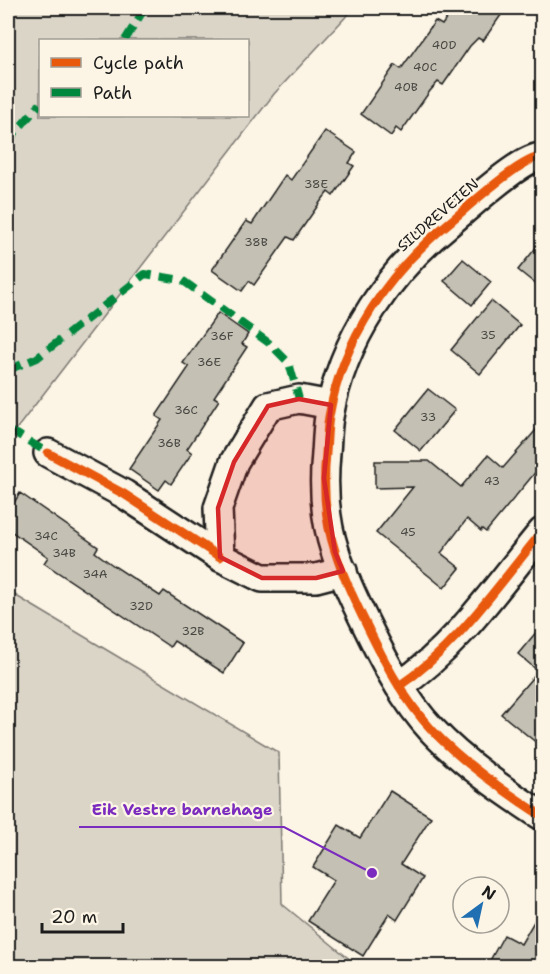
<svg xmlns="http://www.w3.org/2000/svg" width="550" height="974" font-family="'Shantell Sans',sans-serif">
  <style>
    .green { fill: #dbd5c8; stroke: #7c7872; stroke-width: 1.5; fill-rule: evenodd }
    .building { fill: #c4c0b3; stroke: #1c1c1c; stroke-width: 1.5 }
    .lines { fill: none; stroke-linecap: round; stroke-linejoin: round }
    .minor-casing { stroke: #1c1c1c; stroke-width: 32 }
    .minor { stroke: #fcf5e5; stroke-width: 27 }
    .quiet { stroke: #00873e; stroke-width: 8; stroke-dasharray: 15 8; stroke-linecap: butt }
    .cycleway-casing { stroke: #fcf5e5; stroke-width: 13 }
    .cycleway { stroke: #e8590c; stroke-width: 9 }
    .marked { fill: #d62828; fill-opacity: 0.2; stroke: #d62828; stroke-width: 4.5; stroke-linejoin: round }
    .labels { text-anchor: middle; dominant-baseline: central; stroke-width: 4.5; stroke-linejoin: round; paint-order: stroke }
    .number-label { font-size: 12px; fill: #464542 }
    .street-label { font-size: 15px; fill: #1c1c1c; stroke: #fcf5e5 }
    .leader { fill: none; stroke: #7b2cbf; stroke-width: 2 }
    .callout-dot { fill: #7b2cbf; stroke: #fcf5e5; stroke-width: 2 }
    .callout-label { font-size: 16px; text-anchor: middle; font-weight: bold; fill: #7b2cbf; stroke: #fcf5e5; stroke-width: 4.5; stroke-linejoin: round; paint-order: stroke }
  </style>
  <rect width="100%" height="100%" fill="#fcf5e5"/>
  <filter id="ink" filterUnits="userSpaceOnUse"><feTurbulence type="fractalNoise" baseFrequency=".0167" numOctaves="2"/><feDisplacementMap in="SourceGraphic" scale="12" xChannelSelector="R" yChannelSelector="G"/><feConvolveMatrix kernelMatrix="1 2 1 2 8 2 1 2 1" color-interpolation-filters="sRGB"/></filter>
  <g filter="url(#ink)">
    <g class="green">
      <path d="M8 8H354L274 94 8 440ZM40 40H248V116H40Z"/>
      <polygon points="8,591 279,753 282,904 358,966 8,966"/>
    </g>
    <g class="building">
      <polygon points="454,8 506,8 483,41 478,38 470,46 443,85 438,82 430,91 401,132 396,128 391,136 361,114 395,65 401,69 435,21 442,25"/>
      <polygon points="325,131 356,152 349,163 354,166 333,196 328,192 321,201 294,240 288,237 254,285 249,281 242,291 212,270 246,221 252,224 285,175 291,180"/>
      <polygon points="543,239 543,290 518,270"/>
      <polygon points="463,259 491,282 472,305 444,281"/>
      <polygon points="491,301 520,325 480,374 451,350"/>
      <polygon points="218,313 248,334 242,344 247,347 214,397 219,400 187,449 192,453 171,484 166,480 159,490 129,469 162,420 156,416 189,367 183,363"/>
      <polygon points="428,389 455,410 421,451 395,430"/>
      <polygon points="543,422 543,463 486,532 482,529 481,531 467,519 441,553 460,568 444,588 376,533 413,487 375,488 375,461 429,461 461,487 488,455 503,468"/>
      <polygon points="20,493 98,547 95,552 114,566 160,596 164,591 243,643 224,673 174,641 170,647 44,563 48,557 8,529 8,512"/>
      <polygon points="543,624 543,748 501,714 538,671 518,654"/>
      <polygon points="390,791 431,817 401,864 423,878 397,920 389,914 363,956 308,921 334,880 313,867 339,825 360,838"/>
      <polygon points="543,906 543,966 487,966 504,935 521,944"/>
    </g>
    <g class="lines">
      <g class="minor-casing">
        <g id="minor">
          <path d="M542 157C524 155 467 208 451 221 390 270 342 339 329 417 327 428 327 441 326 453 323 485 325 521 335 551 343 577 355 602 367 626 385 663 404 700 432 730 463 763 504 791 542 816"/>
          <polyline points="331,405 299,399 268,406 234,462 218,508 220,557 262,578 316,578 343,571"/>
          <polyline points="48,453 124,494 220,557"/>
          <path d="M399 686C457 647 498 585 542 532"/>
        </g>
      </g>
      <use href="#minor" class="minor"/>
      <g class="quiet">
        <polyline points="125,40 145,8"/>
        <polyline points="8,144 14,134 40,104"/>
        <polyline points="8,370 37,358 145,274 182,280 269,343 289,363 299,399"/>
        <polyline points="8,431 17,434 48,453"/>
      </g>
      <g class="cycleway-casing">
        <g id="cycleway">
          <path d="M542 157C524 155 467 208 451 221 390 270 342 339 329 417 327 428 327 441 326 453 323 485 325 521 335 551 343 577 355 602 367 626 385 663 404 700 432 730 463 763 504 791 542 816"/>
          <polyline points="48,453 124,494 220,557"/>
          <path d="M399 686C457 647 498 585 542 532"/>
        </g>
      </g>
      <use href="#cycleway" class="cycleway"/>
    </g>
  </g>
  <path class="marked" d="M299 399 331 405 324 478 335 552 343 571 316 578H262L220 557 218 508 234 462 268 406Z"/>
  <g class="labels">
    <g class="number-label">
      <text x="444" y="45">40D</text>
      <text x="425" y="67">40C</text>
      <text x="406" y="87">40B</text>
      <text x="316" y="184">38E</text>
      <text x="256" y="242">38B</text>
      <text x="488" y="335">35</text>
      <text x="222" y="336">36F</text>
      <text x="209" y="362">36E</text>
      <text x="186" y="410">36C</text>
      <text x="428" y="417">33</text>
      <text x="169" y="443">36B</text>
      <text x="492" y="481">43</text>
      <text x="408" y="532">45</text>
      <text x="46" y="536">34C</text>
      <text x="64" y="553">34B</text>
      <text x="95" y="574">34A</text>
      <text x="141" y="606">32D</text>
      <text x="193" y="631">32B</text>
    </g>
    <g class="street-label">
      <text transform="translate(438 215) rotate(-41)">SILDREVEIEN</text>
    </g>
  </g>
  <path class="leader" d="M372 873L284 827H79"/>
  <circle class="callout-dot" cx="372" cy="873" r="6"/>
  <g class="callout-label">
    <text x="182" y="815">Eik Vestre barnehage</text>
  </g>
  <rect width="550" height="974" fill="none" stroke="#fcf5e5" stroke-width="30"/>
  <rect x="15" y="15" width="520" height="944" fill="none" stroke="#1c1c1c" stroke-width="2" filter="url(#ink)"/>
  <rect x="39" y="39" width="210" height="78" fill="#fcf5e5" stroke="#a29e95" stroke-width="1.5"/>
  <rect x="51" y="58" width="30" height="9" fill="#e8590c" stroke="#a29e95" stroke-width="1.5"/>
  <text x="93" y="69" font-size="18" fill="#1c1c1c">Cycle path</text>
  <rect x="51" y="88" width="30" height="9" fill="#00873e" stroke="#a29e95" stroke-width="1.5"/>
  <text x="93" y="99" font-size="18" fill="#1c1c1c">Path</text>
  <g transform="translate(481 905) rotate(33)"><circle r="28" fill="#fcf5e5" stroke="#a29e95" stroke-width="1.5"/>
  <path d="M0-4.5L10 22L0 15L-10 22Z" fill="#1f6fb2"/>
  <text y="-9" font-size="16" font-weight="bold" text-anchor="middle" fill="#1c1c1c">N</text>
  </g>
  <path d="M42 923v9h81v-9" fill="none" stroke="#1c1c1c" stroke-width="3"/>
  <text x="51" y="923" font-size="18" fill="#1c1c1c" stroke="#fcf5e5" stroke-width="4.5" paint-order="stroke">20 m</text>
</svg>
